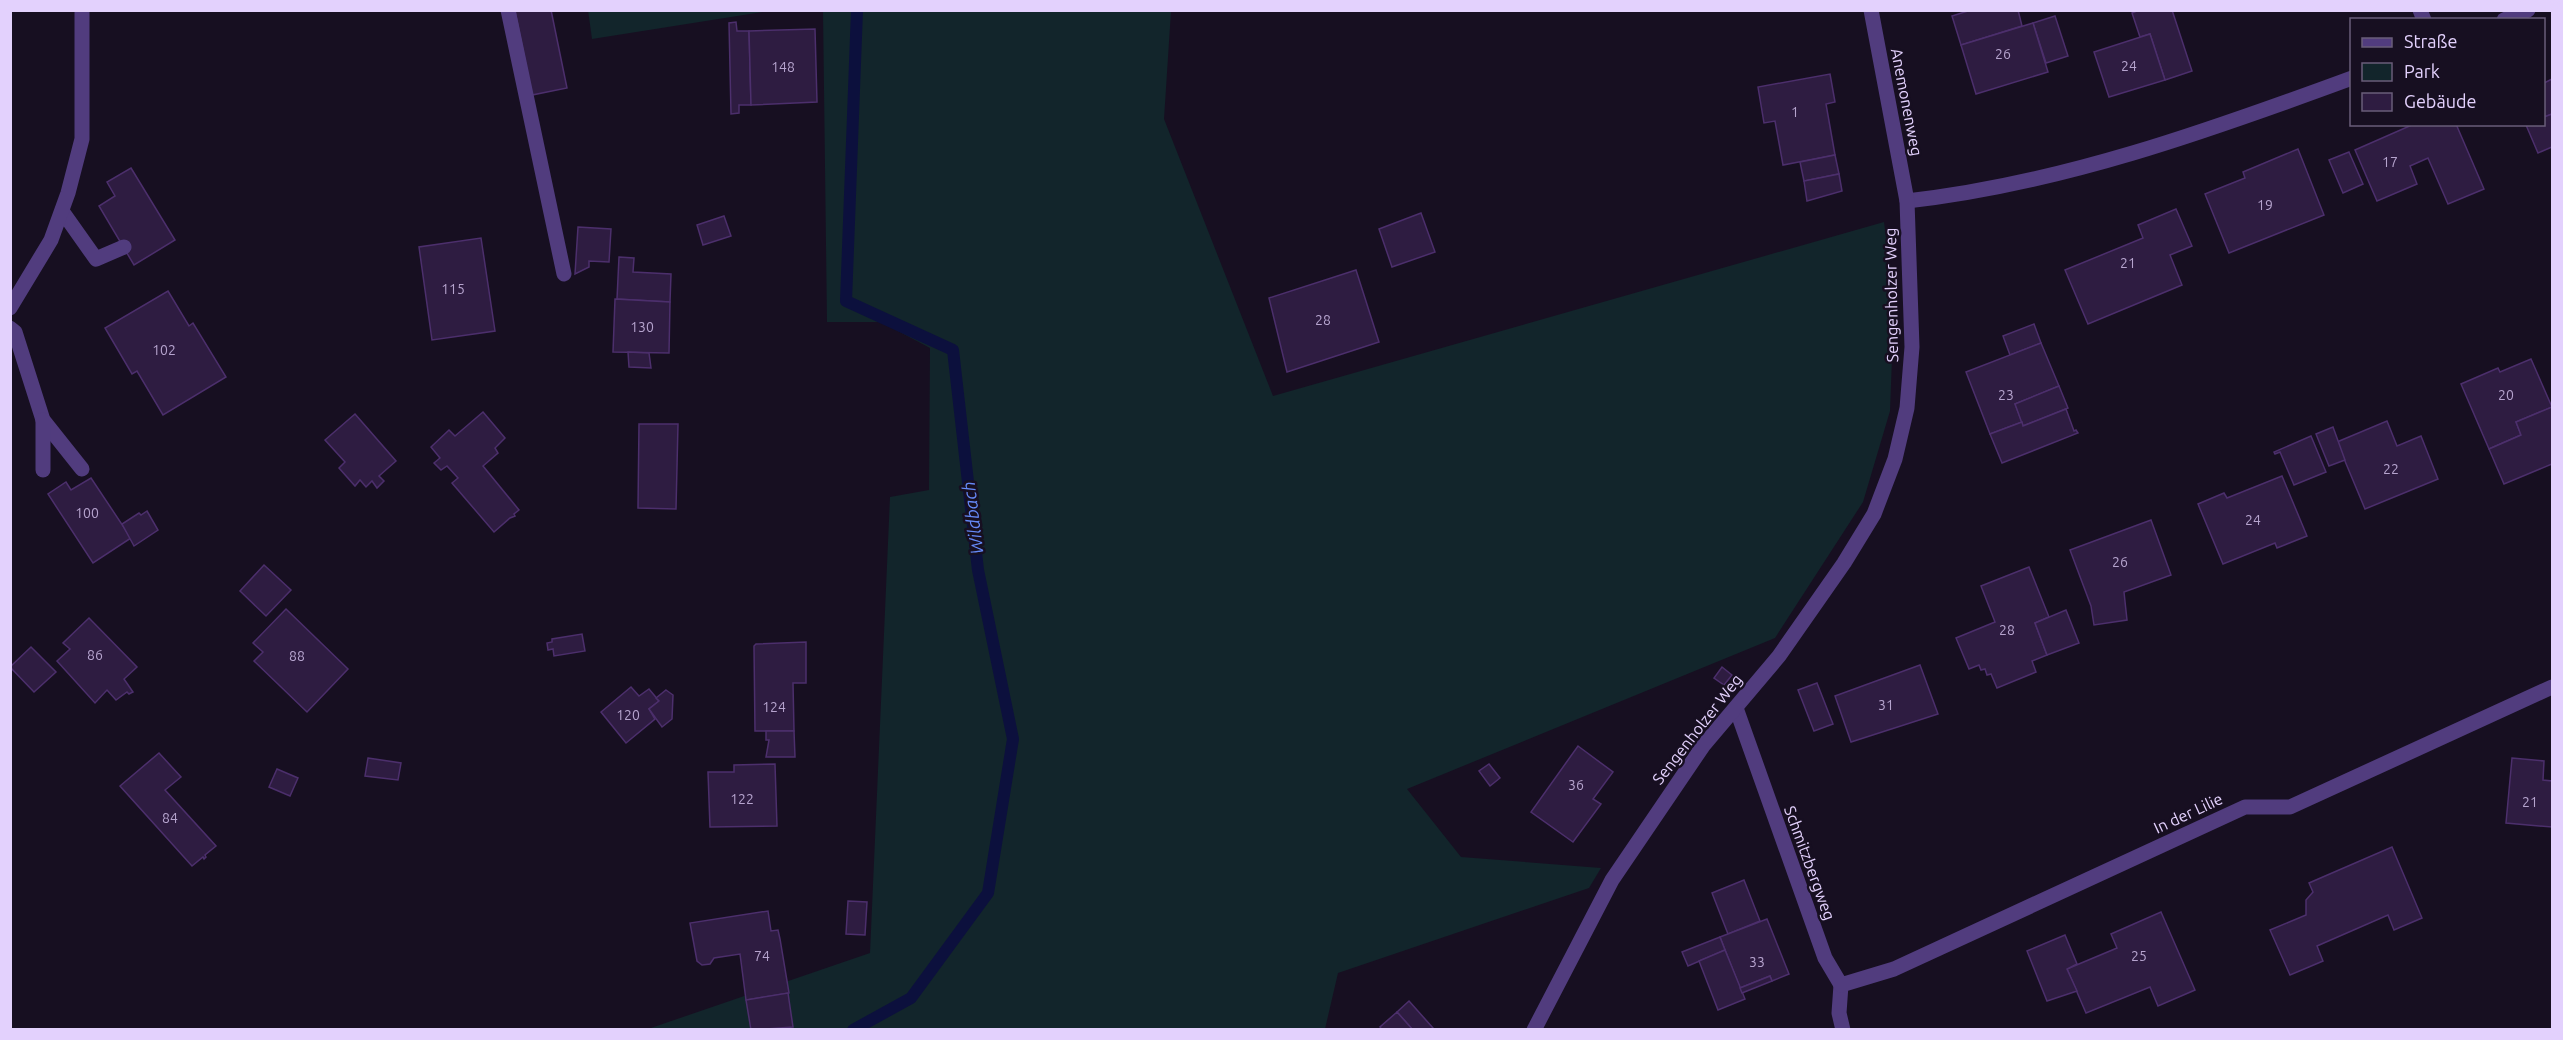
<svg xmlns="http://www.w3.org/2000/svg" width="2563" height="1040" font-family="Ubuntu,sans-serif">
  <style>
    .green { fill: #12252b }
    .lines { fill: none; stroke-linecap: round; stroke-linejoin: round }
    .stream { stroke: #0c103d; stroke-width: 12 }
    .building { fill: #2e1c41; stroke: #4c2f6c; stroke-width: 1.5 }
    .service { stroke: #513c7e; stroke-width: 15 }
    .minor { stroke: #513c7e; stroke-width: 15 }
    .labels { text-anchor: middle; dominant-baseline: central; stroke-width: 5; stroke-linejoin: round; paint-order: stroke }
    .number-label { font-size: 14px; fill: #b6a4ce }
    .street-label { font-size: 16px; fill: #e3d1fd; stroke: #170f21 }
    .water-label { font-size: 18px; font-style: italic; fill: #6589f7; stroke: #170f21 }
  </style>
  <rect width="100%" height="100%" fill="#170f21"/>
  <g class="green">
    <polygon points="588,10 768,10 768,11 592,39"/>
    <polygon points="823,11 1171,11 1164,119 1273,396 1884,222 1894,305 1890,411 1863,502 1775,638 1407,789 1461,857 1601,868 1589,888 1338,973 1325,1029 645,1030 870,953 890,497 929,490 930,348 881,322 827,322"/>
  </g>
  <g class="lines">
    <polyline class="stream" points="853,1030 911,998 988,893 1013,739 978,570 953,350 846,301 857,10"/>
  </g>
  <g class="building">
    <polygon points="551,10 567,88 532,95 515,11"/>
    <polygon points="1971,10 2018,10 2022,26 1961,45 1952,16"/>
    <polygon points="2139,10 2172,10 2192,71 2165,80 2150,34 2140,37 2132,13"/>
    <polygon points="2055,16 2068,56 2046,63 2033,23"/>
    <polygon points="736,22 737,31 749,31 751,105 739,105 739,113 731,114 729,23"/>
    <polygon points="2033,23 2048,72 1976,94 1961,45"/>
    <polygon points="815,29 817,102 751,105 749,31"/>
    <polygon points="2150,34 2165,80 2109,97 2094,52"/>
    <polygon points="1830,74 1835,102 1826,104 1835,155 1783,165 1775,121 1764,123 1758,87"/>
    <polygon points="2552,79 2552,114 2544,117 2544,83"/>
    <polygon points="2552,114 2552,147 2538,153 2526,125 2544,124 2544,117"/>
    <polygon points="2414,124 2456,124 2484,189 2448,204 2428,158 2410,166 2417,184 2377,201 2355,150"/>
    <polygon points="2298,149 2324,215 2229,253 2205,194 2245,178 2243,172"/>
    <polygon points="2349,152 2363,184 2343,193 2329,160"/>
    <polygon points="1835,155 1839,174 1804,181 1800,162"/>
    <polygon points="131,168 175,240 134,265 99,206 115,196 107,182"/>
    <polygon points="1839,174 1842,191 1807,201 1804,181"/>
    <polygon points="2176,209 2192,246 2170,255 2182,285 2088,324 2065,270 2143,238 2138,225"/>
    <polygon points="1421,213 1435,252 1392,267 1379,229"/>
    <polygon points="724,216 731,236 703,245 697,225"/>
    <polygon points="578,227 611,229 609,262 589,261 589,267 575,274"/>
    <polygon points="481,238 495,331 432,340 419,247"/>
    <polygon points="619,257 634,258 633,272 671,274 670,302 617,299"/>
    <polygon points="1356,270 1379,342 1287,372 1269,298"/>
    <polygon points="168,291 189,326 193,323 226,377 163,415 137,371 132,374 105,328"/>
    <polygon points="615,299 670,302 669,353 613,352"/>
    <polygon points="2034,324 2041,343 2010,355 2003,336"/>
    <polygon points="2041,343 2059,386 2015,404 2022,422 1990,434 1966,372"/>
    <polygon points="628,352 649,353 651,368 629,367"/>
    <polygon points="2531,359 2552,407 2516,422 2521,435 2489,449 2461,384 2498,368 2500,372"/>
    <polygon points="2059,386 2068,408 2023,426 2015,404"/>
    <polygon points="2552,407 2552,464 2504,484 2489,449 2521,435 2516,422"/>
    <polygon points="2066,409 2074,431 2076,430 2078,433 2002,463 1990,434 2022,422 2023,426"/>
    <polygon points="483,412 505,438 495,448 498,453 483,466 519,510 514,514 515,516 510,518 494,532 452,483 458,478 447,466 441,470 434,463 440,458 431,447 449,430 455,436"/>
    <polygon points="355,414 396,461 379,476 384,481 377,488 372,481 366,487 360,480 355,486 339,468 345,462 325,440"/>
    <polygon points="2387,421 2397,446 2421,436 2438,479 2365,509 2337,442"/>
    <polygon points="639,424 678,424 676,509 638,508"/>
    <polygon points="2333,427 2345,460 2329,466 2316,434"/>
    <polygon points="2311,436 2326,472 2294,485 2280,452 2275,454 2274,452"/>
    <polygon points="2282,476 2307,536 2277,548 2275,543 2223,564 2198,504 2224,493 2227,498"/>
    <polygon points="91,478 131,538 93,563 48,494 66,482 71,490"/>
    <polygon points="147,511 158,530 134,546 122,524 139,513 141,515"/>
    <polygon points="2151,520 2171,575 2124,592 2127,620 2094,625 2091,606 2070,550"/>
    <polygon points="264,565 291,590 266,616 240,591"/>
    <polygon points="2029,567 2049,617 2035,623 2047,655 2032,661 2036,672 1997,688 1991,674 1987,675 1985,669 1981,670 1979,665 1969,669 1956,638 1995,622 1981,586"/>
    <polygon points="286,609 348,669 307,712 254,661 263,652 253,643"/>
    <polygon points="2066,610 2079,643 2047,655 2035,623"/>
    <polygon points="89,618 137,667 124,679 133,692 129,694 127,692 116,700 107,690 95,703 57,661 70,649 63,643"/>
    <polygon points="582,634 585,651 554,656 553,649 548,650 547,643 552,642 552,639"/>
    <polygon points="806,642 806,683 793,683 794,731 755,731 754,646 756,644"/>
    <polygon points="31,647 56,672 34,692 10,667"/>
    <polygon points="1920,665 1938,714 1851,742 1835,696"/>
    <polygon points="1722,667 1732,675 1724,685 1714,678"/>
    <polygon points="1817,683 1833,724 1814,731 1798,690"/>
    <polygon points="631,687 639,696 649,689 659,701 649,709 655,719 626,743 601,712"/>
    <polygon points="666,690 673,695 672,719 662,727 649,709 659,701 656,698"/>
    <polygon points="766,731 794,731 795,757 766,757 769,740 766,740"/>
    <polygon points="1578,746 1613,772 1593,799 1601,804 1573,842 1531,812"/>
    <polygon points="159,753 181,777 165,790 216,846 205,855 206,857 204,859 203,857 192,866 120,786"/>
    <polygon points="368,758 401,763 398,780 365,776"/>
    <polygon points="2512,758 2544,761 2543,780 2552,781 2552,827 2506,823"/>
    <polygon points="775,764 777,826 710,827 708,772 734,772 734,765"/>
    <polygon points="1489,764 1500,778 1490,786 1479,771"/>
    <polygon points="277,769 298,778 290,796 269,787"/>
    <polygon points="2392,847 2422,918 2394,930 2388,915 2317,946 2323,961 2290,975 2270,930 2306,915 2306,900 2313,892 2309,883"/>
    <polygon points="1744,880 1760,921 1728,934 1712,893"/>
    <polygon points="848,901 867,902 865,935 846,934"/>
    <polygon points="768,911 771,931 778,930 780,939 789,993 746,1000 740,954 714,958 710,964 702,965 697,961 690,923"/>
    <polygon points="2161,912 2195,990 2158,1006 2150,987 2086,1013 2067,969 2117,948 2111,934"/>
    <polygon points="1767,919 1789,974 1772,981 1770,976 1740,988 1720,937"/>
    <polygon points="2065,935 2077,964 2067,969 2077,991 2047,1001 2027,951"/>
    <polygon points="1720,937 1725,950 1688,966 1682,952"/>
    <polygon points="1725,950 1745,999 1718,1010 1699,961"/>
    <polygon points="1770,976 1772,981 1742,993 1740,988"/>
    <polygon points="788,993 793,1027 751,1030 746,1000"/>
    <polygon points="1409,1001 1433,1028 1431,1030 1413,1030 1397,1012"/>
    <polygon points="1397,1012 1413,1030 1382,1030 1380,1027"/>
  </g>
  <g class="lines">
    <g class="service">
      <polyline points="508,10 564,274"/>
      <polyline points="2420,10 2424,20"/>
      <polyline points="62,211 96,259 124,247"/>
      <polyline points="10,328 15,332 43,420 82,469"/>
      <polyline points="43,470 43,420"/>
      <polyline points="1841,985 1839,1013 1843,1030"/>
    </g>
    <g class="minor">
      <polyline points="2504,20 2528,10"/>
      <path d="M1907 201C2060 184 2208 131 2352 78"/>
      <polyline points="10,308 51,240 68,193 82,139 82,10"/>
      <polyline points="1736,708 1825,958 1841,985 1894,969 2245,807 2290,807 2552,687"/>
      <polyline points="1534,1030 1612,880 1703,746 1779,656 1844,563 1874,514 1895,459 1907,408 1912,347 1907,201 1871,10"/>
    </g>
  </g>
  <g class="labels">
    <g class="number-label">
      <text x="2003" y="54">26</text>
      <text x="2129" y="66">24</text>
      <text x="783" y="67">148</text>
      <text x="1795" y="112">1</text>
      <text x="2390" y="162">17</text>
      <text x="2265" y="205">19</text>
      <text x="2128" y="263">21</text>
      <text x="453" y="289">115</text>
      <text x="1323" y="320">28</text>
      <text x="642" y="327">130</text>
      <text x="164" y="350">102</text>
      <text x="2006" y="395">23</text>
      <text x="2506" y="395">20</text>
      <text x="2391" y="469">22</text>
      <text x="87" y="513">100</text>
      <text x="2253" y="520">24</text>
      <text x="2120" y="562">26</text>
      <text x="2007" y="630">28</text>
      <text x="95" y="655">86</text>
      <text x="297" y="656">88</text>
      <text x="1886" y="705">31</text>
      <text x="774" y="707">124</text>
      <text x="628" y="715">120</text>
      <text x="1576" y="785">36</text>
      <text x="742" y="799">122</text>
      <text x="2530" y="802">21</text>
      <text x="170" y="818">84</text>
      <text x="762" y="956">74</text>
      <text x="2139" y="956">25</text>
      <text x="1757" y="962">33</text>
    </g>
    <g class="street-label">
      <text transform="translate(1907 102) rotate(79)">Anemonenweg</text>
      <text transform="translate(1891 295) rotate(-91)">Sengenholzer Weg</text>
      <text transform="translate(1697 729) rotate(-52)">Sengenholzer Weg</text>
      <text transform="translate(2188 813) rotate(-25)">In der Lilie</text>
      <text transform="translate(1810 863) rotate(70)">Schmitzbergweg</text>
    </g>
    <g class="water-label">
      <text transform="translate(972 518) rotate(-97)">Wildbach</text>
    </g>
  </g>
  <rect width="2563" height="1040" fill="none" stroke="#e3d1fd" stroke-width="24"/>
  <rect x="2350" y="18" width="195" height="108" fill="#170f21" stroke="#695d79" stroke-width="1.5"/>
  <rect x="2362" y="38" width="30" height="9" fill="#513c7e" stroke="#695d79" stroke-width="1.5"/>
  <text x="2404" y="48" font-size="18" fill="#e3d1fd">Straße</text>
  <rect x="2362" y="63" width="30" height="18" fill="#12252b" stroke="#695d79" stroke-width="1.5"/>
  <text x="2404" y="78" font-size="18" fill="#e3d1fd">Park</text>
  <rect x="2362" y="93" width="30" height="18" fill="#2e1c41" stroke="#695d79" stroke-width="1.5"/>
  <text x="2404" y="108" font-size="18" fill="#e3d1fd">Gebäude</text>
</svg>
